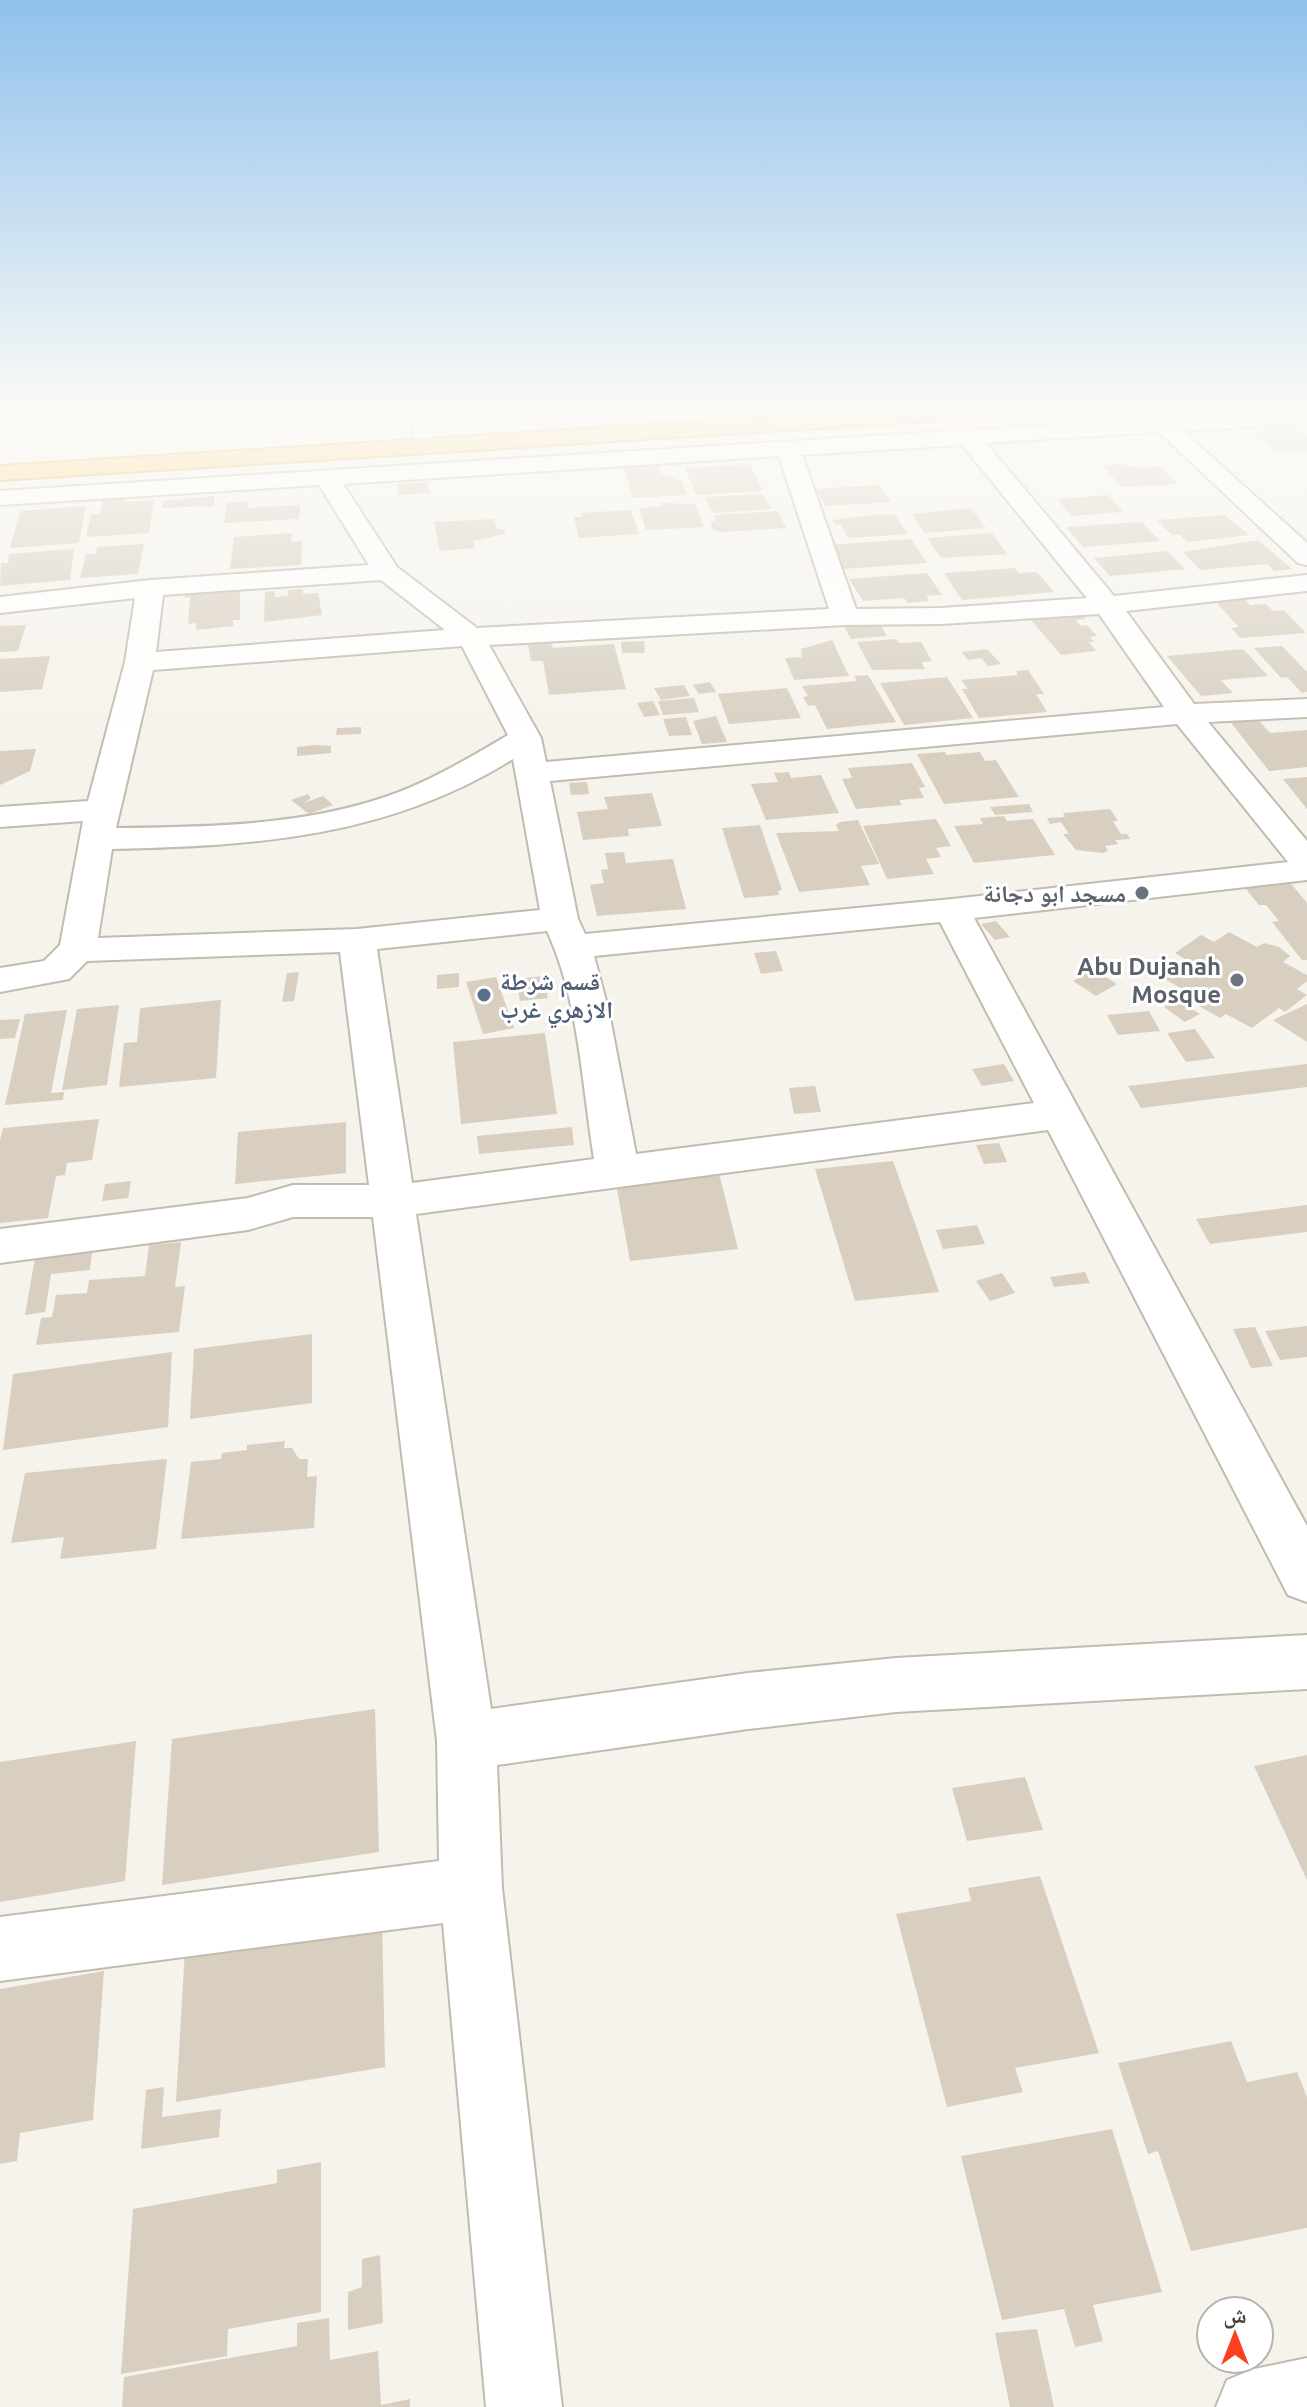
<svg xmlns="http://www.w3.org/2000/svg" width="1307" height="2407" font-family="Ubuntu,'Noto Naskh Arabic',sans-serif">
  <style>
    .building { fill: #d8cfc1 }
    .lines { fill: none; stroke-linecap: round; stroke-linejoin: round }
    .street-casing { stroke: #c2bbae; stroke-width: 4 }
    .highway-casing { stroke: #e0a43c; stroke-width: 4 }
    .street { fill: #fff; fill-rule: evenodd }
    .highway { fill: #ffcf6e; fill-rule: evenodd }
    .rail-casing { stroke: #9a9a9a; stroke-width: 5 }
    .rail { stroke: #fff; stroke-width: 3; stroke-dasharray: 10; stroke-linecap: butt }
    .worship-dot { fill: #6b7280; stroke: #fff; stroke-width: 3 }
    .service-dot { fill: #5c6f8a; stroke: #fff; stroke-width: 3 }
    .labels { text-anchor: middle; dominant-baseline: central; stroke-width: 6; stroke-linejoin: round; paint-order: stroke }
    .worship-label { font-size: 24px; font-weight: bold; fill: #5b616d; stroke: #fff; text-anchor: end }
    .service-label { font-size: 24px; font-weight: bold; fill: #4e5e75; stroke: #fff; text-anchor: start }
  </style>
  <rect width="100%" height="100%" fill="#f6f3ec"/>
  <g class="building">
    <polygon points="1295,425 1307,436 1307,451 1276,452 1256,434 1269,434 1262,427"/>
    <polygon points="750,464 763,491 696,495 685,468"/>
    <polygon points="1118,464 1139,468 1160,466 1178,484 1122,487 1102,465"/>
    <polygon points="659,466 663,475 682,481 687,495 633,498 624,468"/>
    <polygon points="428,482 430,493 398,495 397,484"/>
    <polygon points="879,485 891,502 826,506 816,489"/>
    <polygon points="763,494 771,509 712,513 705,497"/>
    <polygon points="1108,495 1123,512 1072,516 1057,499"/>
    <polygon points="214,496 214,506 162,508 163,501"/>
    <polygon points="126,498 125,502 154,500 149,533 86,537 91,514 100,513 103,500"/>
    <polygon points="248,501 247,508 300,505 299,519 224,523 227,503"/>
    <polygon points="661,503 695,504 704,527 646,530 639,508 663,506"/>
    <polygon points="86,506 79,543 10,548 20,511"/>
    <polygon points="971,508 986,528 925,533 912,514"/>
    <polygon points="631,510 639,534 579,538 574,517 582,517 581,513"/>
    <polygon points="778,511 786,528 721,532 713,530 710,521 716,521 714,515"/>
    <polygon points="881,514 895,515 908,534 848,538 841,525 836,525 832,520"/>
    <polygon points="1225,515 1249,535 1187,542 1180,535 1172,535 1157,520"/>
    <polygon points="494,519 497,529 504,529 505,534 473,541 475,548 440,551 434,522"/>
    <polygon points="1142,522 1160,541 1083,547 1066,527"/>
    <polygon points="292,533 291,542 302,541 301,565 230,569 234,537"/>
    <polygon points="992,533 1007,554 941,558 927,538"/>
    <polygon points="911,539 927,563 843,569 828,545"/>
    <polygon points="1258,540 1292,569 1274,571 1268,564 1200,570 1183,552"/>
    <polygon points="144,544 138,574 80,578 86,554 96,554 97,547"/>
    <polygon points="74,549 70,580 0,586 1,563 8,563 9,554"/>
    <polygon points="1167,551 1185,569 1110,576 1094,558"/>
    <polygon points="1015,568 1019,573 1037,572 1054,592 962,600 944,573"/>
    <polygon points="927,573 942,595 926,596 929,601 908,603 904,598 863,601 849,579"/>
    <polygon points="217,585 217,593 240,591 240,620 233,620 233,626 196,630 196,623 188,624 190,597 185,598 185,588"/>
    <polygon points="303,589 303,594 318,593 322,615 264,622 265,592 275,591 275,597 288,596 288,590"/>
    <polygon points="1242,596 1250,605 1266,604 1273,611 1284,610 1306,633 1240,638 1231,628 1239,627 1213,599"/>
    <polygon points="1078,609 1086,619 1075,620 1081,626 1087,625 1097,636 1090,637 1094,642 1089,642 1096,651 1061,655 1026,614"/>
    <polygon points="880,624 887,636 851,639 844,627"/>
    <polygon points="26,625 18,651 0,652 0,626"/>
    <polygon points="896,639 899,643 921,642 932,661 921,662 925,669 872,670 857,642"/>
    <polygon points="832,640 849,676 794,680 785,658 802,657 801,649"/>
    <polygon points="644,641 645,653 622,653 621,642"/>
    <polygon points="551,643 553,648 614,644 626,689 549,695 543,661 531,661 528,645"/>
    <polygon points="1282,646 1307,672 1307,692 1302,693 1287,677 1281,678 1254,648"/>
    <polygon points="987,649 1001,664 988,666 981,658 968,660 962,652"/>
    <polygon points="1243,649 1268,676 1221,680 1233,693 1201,696 1167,656"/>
    <polygon points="50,656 42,689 0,692 0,659"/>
    <polygon points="1028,670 1044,694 1036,694 1047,712 979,718 962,689 968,689 961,680 1018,675 1016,671"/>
    <polygon points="868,675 896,722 827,729 815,705 808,706 803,697 808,696 802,686 857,681 854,676"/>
    <polygon points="947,677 973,718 904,725 880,683"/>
    <polygon points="710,682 716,692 699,694 693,685"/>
    <polygon points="684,685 690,696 661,700 654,688"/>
    <polygon points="787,688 801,718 729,724 718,694"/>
    <polygon points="694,698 699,712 663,715 658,701"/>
    <polygon points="653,701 660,715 644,717 637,703"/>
    <polygon points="716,716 727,742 702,744 693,721"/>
    <polygon points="686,717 692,735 669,736 663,719"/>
    <polygon points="1256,717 1270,733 1307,730 1307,767 1269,771 1228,719"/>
    <polygon points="361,727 361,734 336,735 337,728"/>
    <polygon points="316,745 331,746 331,753 297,756 297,747"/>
    <polygon points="36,749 30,771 0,785 0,751"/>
    <polygon points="945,752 947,755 980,752 985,761 996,760 1019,797 944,804 917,754"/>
    <polygon points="912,763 925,787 919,788 924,798 899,800 902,805 856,809 842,779 852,778 848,768"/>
    <polygon points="789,772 791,778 821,775 839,813 766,820 751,784 778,782 774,773"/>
    <polygon points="1307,777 1307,809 1283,779"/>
    <polygon points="587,782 589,794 571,795 569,783"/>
    <polygon points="652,793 662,826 628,829 629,836 583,840 577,812 608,809 604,797"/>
    <polygon points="308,794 311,798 304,803 323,796 333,805 309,814 291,800"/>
    <polygon points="1029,804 1033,812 995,815 990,807"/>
    <polygon points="1110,809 1118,821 1113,821 1121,834 1127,834 1130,839 1115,840 1118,844 1105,846 1108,851 1103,853 1076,850 1063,834 1069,834 1061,822 1050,824 1047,818 1065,817 1063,813"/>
    <polygon points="1004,816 1007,821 1033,819 1055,855 974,863 954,826 983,824 980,818"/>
    <polygon points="936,819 951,846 936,848 941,857 926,859 934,874 887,879 863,826"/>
    <polygon points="858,820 879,864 861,866 870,885 799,892 776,833 839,831 836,825 840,822"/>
    <polygon points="760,825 782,890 778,891 779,895 744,898 722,828"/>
    <polygon points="624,852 626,863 673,859 686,909 597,916 590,885 604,883 601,870 608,869 605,853"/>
    <polygon points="1287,879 1307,903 1307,960 1302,960 1272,922 1279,921 1266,905 1259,905 1242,884"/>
    <polygon points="996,921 1010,937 995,940 981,924"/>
    <polygon points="1229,932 1257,947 1264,943 1279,947 1290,956 1283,962 1307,975 1307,981 1297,989 1307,995 1285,1012 1279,1008 1252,1028 1226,1014 1220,1018 1185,998 1191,994 1163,978 1188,961 1175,953 1201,935 1214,942"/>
    <polygon points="776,951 783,971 761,974 754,953"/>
    <polygon points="1093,969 1117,984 1096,996 1073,981"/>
    <polygon points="299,972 294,1001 282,1002 287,973"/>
    <polygon points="459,973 459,987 437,989 437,975"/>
    <polygon points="543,976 548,998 520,1001 516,979"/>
    <polygon points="496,977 514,1028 483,1034 466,982"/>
    <polygon points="221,1000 216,1078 119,1087 124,1043 137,1042 140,1008"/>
    <polygon points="1178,1000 1200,1014 1185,1022 1164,1007"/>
    <polygon points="1307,1004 1307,1042 1273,1020"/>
    <polygon points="119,1005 107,1085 62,1090 77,1009"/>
    <polygon points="67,1010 51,1093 64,1092 63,1100 5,1105 25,1014"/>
    <polygon points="1149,1011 1160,1031 1118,1035 1107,1015"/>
    <polygon points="20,1019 15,1038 0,1039 0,1020"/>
    <polygon points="1195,1029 1215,1058 1186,1062 1167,1033"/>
    <polygon points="545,1033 557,1114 461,1124 453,1042"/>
    <polygon points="1004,1064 1014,1081 982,1086 972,1069"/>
    <polygon points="1307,1064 1307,1087 1141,1108 1128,1086"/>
    <polygon points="815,1086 821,1112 794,1114 789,1088"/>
    <polygon points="99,1119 92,1160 67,1163 65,1175 56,1176 48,1218 0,1223 0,1140 3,1128"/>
    <polygon points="346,1122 346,1173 235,1184 238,1132"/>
    <polygon points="572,1127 574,1145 479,1154 477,1136"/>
    <polygon points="999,1143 1007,1162 984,1164 976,1145"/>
    <polygon points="893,1161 939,1292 855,1301 815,1169"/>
    <polygon points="719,1173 738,1249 630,1261 616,1184"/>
    <polygon points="131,1181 128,1198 102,1201 105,1184"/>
    <polygon points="1307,1205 1307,1232 1210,1244 1196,1219"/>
    <polygon points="977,1225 985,1244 943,1249 936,1230"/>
    <polygon points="181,1242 175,1287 185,1286 179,1332 36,1345 41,1318 52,1317 56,1295 87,1293 89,1280 145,1276 149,1245"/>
    <polygon points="92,1252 90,1270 51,1274 45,1312 25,1315 35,1258"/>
    <polygon points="1085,1272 1090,1283 1054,1287 1050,1277"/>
    <polygon points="1002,1273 1015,1293 990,1301 976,1281"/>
    <polygon points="1307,1326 1307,1357 1280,1360 1265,1331"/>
    <polygon points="1255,1327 1273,1366 1251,1368 1233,1329"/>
    <polygon points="312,1334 312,1403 190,1419 194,1349"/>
    <polygon points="172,1352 168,1427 3,1450 13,1374"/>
    <polygon points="285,1441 284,1448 292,1448 299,1459 308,1459 307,1477 317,1476 314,1528 181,1539 191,1462 221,1459 222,1453 247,1450 247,1445"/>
    <polygon points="167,1459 156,1549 60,1559 64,1537 11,1543 25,1473"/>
    <polygon points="375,1709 379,1852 162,1885 172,1739"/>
    <polygon points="136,1741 125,1881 0,1902 0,1762"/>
    <polygon points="1307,1755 1307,1880 1254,1766"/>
    <polygon points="1025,1777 1043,1830 967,1841 952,1788"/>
    <polygon points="1040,1876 1099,2053 1015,2068 1023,2092 947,2107 896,1914 971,1901 968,1888"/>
    <polygon points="382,1918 385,2067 176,2102 185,1949"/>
    <polygon points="104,1971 93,2120 20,2133 17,2161 0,2164 0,1989"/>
    <polygon points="1231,2041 1247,2082 1297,2072 1307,2097 1307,2228 1191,2251 1158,2151 1148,2154 1118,2063"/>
    <polygon points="164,2087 162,2117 221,2109 219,2137 141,2149 146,2090"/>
    <polygon points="1112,2129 1162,2292 1093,2305 1103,2341 1075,2347 1064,2309 1002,2320 961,2156"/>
    <polygon points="321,2162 321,2312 228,2329 227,2356 121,2374 133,2209 277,2183 277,2170"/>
    <polygon points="380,2255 383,2323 348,2330 348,2292 362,2287 362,2259"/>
    <polygon points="329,2318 330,2360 378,2351 381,2405 410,2399 410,2407 122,2407 124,2377 297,2346 297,2323"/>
    <polygon points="1037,2329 1054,2407 1010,2407 995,2333"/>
  </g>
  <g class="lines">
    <g class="street-casing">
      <g id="street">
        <polygon points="408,404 430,404 434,433 431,438 415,438"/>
        <path d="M1307 409V423L1183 431 1307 543V565L1298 563 1159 432 986 443 1114 596 1307 575V591L1126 611 1194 704 1307 699V717L1208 722 1307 841V880L974 918 1307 1526V1602L1288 1595 1048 1130 416 1214 491 1709 748 1673 896 1658 1307 1635V1689L896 1712 748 1729 497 1765 502 1888 562 2407H486L443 1923 0 1981V1917L439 1861 437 1741 373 1217H293L248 1230 0 1263V1229L248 1198 293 1185H369L340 952 87 961 69 979 0 992V968L44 961 60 945 83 821 0 827V807L88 801 125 662 135 598 0 613V597L150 580 369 565 319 485 0 505V491L952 431 944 421 947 416C961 413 966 420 975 430ZM962 445 1087 598 941 608 856 609 802 455ZM779 456 829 609 477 628 397 567 343 484ZM381 580 445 630 156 652 163 595ZM1099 614 1164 707 546 762 541 738 489 645 845 625 941 624ZM462 646 508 735C469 758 431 781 388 796 302 826 206 827 116 828L153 670ZM1177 724 1288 862 952 899 585 934 578 919 550 781ZM513 759 540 910 357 929 98 938 112 849C257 846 388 837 513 759ZM940 922 1034 1103 636 1154 609 1012 594 956ZM547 931C579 1000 582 1085 594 1159L412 1183 377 949Z"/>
        <polygon points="1307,2358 1307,2407 1216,2407 1227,2380 1254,2369"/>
      </g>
    </g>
    <g class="highway-casing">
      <polygon id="highway" points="978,404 1100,404 1089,411 0,480 0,466"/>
    </g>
    <use href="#street" class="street"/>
    <use href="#highway" class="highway"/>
    <g class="rail-casing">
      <polyline id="rail" points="0,412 138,404"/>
    </g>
    <use href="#rail" class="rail"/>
  </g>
  <linearGradient id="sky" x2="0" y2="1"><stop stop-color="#8fc1ec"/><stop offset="0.55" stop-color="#fbfaf6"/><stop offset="1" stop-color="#fbfaf6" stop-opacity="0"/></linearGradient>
  <rect width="1307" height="741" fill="url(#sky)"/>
  <g class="worship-dot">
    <circle cx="1142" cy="893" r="8"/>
    <circle cx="1237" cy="980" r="8"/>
  </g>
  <circle class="service-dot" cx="484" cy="995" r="8"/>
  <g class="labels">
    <g class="worship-label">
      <text x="1126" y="893">مسجد ابو دجانة</text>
      <text x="1221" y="966">Abu Dujanah<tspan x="1221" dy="28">Mosque</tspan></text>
    </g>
    <g class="service-label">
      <text x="500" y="981">قسم شرطة<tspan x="500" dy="28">الازهري غرب</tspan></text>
    </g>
  </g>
  <g transform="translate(1235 2335)"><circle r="38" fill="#ffffff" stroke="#b7b4b0" stroke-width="2"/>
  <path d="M0-6L14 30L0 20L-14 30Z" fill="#fc3f1d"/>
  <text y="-12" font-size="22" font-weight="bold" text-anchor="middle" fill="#4b4439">ش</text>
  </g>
</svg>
